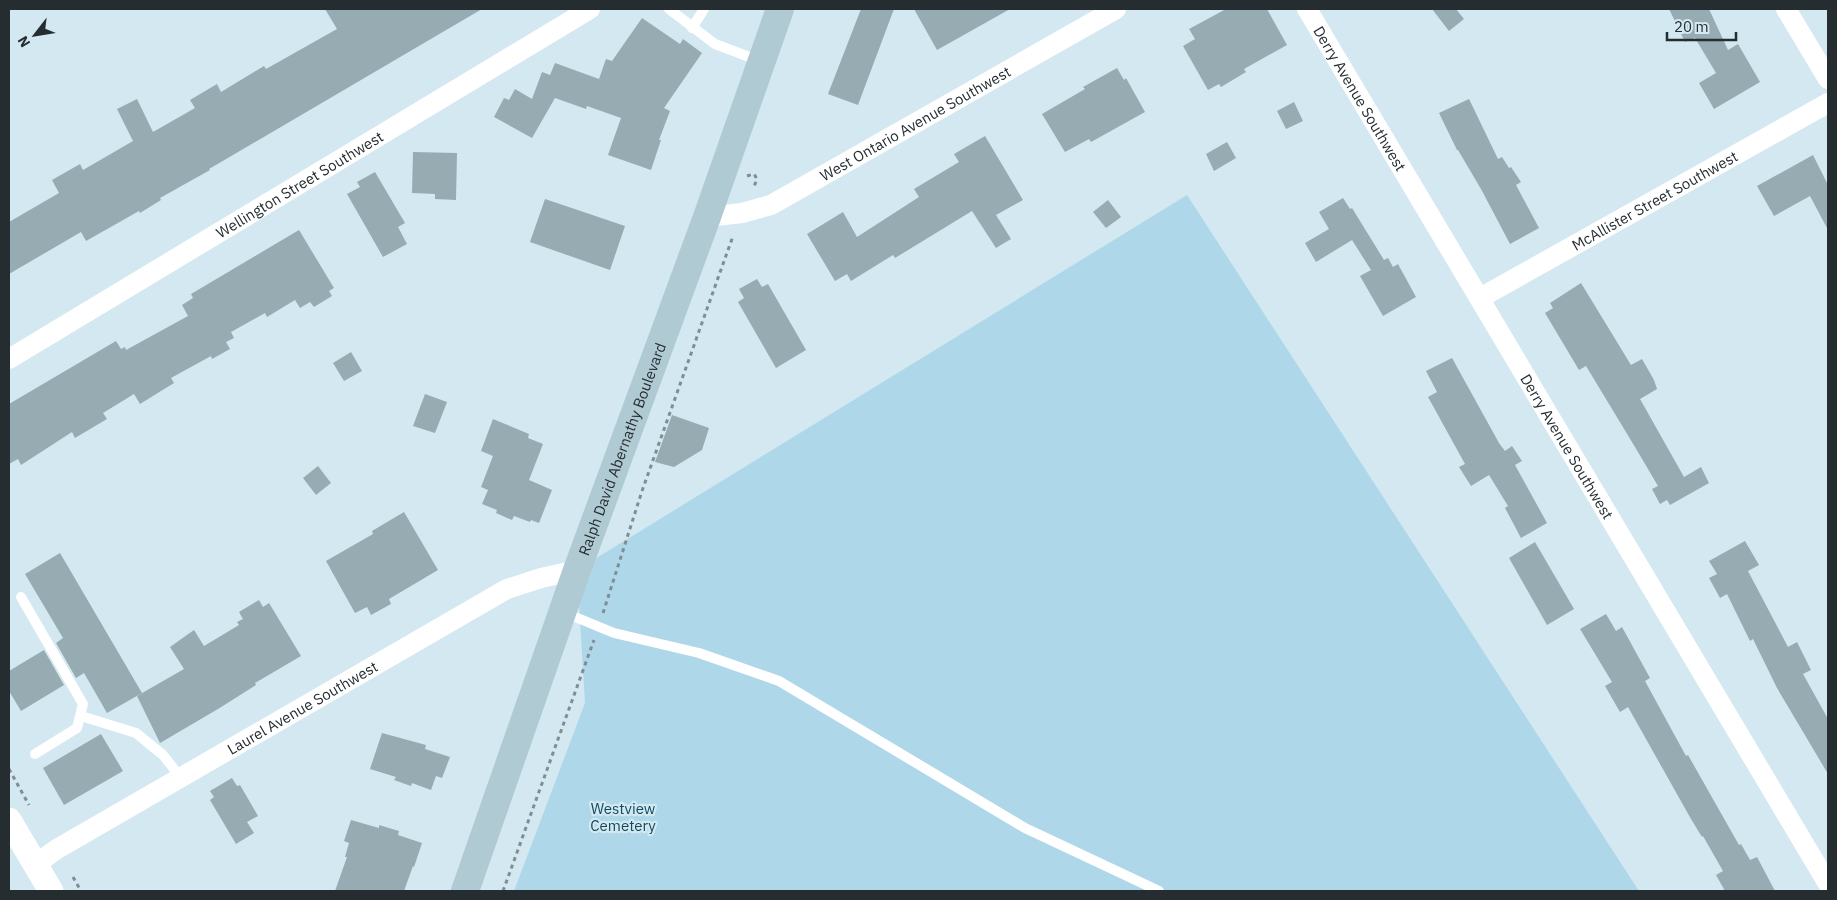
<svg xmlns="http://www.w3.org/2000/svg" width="1837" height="900" font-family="'IBM Plex Sans',sans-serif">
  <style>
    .green { fill: #aed8e9 }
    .building { fill: #97abb3 }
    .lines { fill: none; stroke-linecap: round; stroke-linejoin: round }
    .path { stroke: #808e94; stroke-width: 3; stroke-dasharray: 4 4; stroke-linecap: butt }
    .service { stroke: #fff; stroke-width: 10 }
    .minor { stroke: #fff; stroke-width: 20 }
    .tertiary { stroke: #fff; stroke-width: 25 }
    .secondary { stroke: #b0cad3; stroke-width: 28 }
    .labels { text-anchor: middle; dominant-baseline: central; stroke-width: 4.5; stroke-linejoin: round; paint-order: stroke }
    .street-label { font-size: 15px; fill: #252d30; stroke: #d3e8f1 }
    .park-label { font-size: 15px; fill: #104c5e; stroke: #d3e8f1 }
  </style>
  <rect width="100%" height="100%" fill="#d3e8f1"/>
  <polygon class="green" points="1187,195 1639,891 514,891 585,703 577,570"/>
  <g class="building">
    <polygon points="325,9 482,9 209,169 210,170 160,198 161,200 140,213 139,211 86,241 81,232 9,274 9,222 59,193 52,180 80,164 83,170 133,141 117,109 137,99 153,132 195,108 190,100 217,84 221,92 264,66 266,69 337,29"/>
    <polygon points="861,9 894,9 858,105 828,94"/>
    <polygon points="914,9 1010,9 937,50"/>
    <polygon points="1226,9 1267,9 1287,45 1244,69 1246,72 1221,87 1219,84 1208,90 1183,46 1195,39 1189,29"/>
    <polygon points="1432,9 1456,9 1464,19 1449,31"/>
    <polygon points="1669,9 1709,9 1728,50 1738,44 1760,82 1714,109 1699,83 1716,73 1695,38 1685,42"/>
    <polygon points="642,18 680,44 683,39 702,53 664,108 670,111 659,140 661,140 651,170 608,155 621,118 587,106 586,109 555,98 532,138 494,117 504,98 509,100 515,89 532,99 542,72 550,75 555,63 599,79 606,59 612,61"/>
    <polygon points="1117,68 1124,80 1126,78 1145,112 1091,142 1089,139 1065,152 1042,114 1085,89 1083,87"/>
    <polygon points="1469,99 1498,159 1502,157 1509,168 1511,167 1521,182 1516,185 1539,228 1510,244 1481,189 1458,150 1457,150 1439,113"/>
    <polygon points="1294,102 1303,121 1286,129 1277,111"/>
    <polygon points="985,136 1023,200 996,215 1011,239 996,248 972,211 895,258 893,255 851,281 847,274 835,281 807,234 843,212 857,237 919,197 914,189 959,162 954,154"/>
    <polygon points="1227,142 1236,158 1214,171 1206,154"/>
    <polygon points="413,152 457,153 456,200 435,199 435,194 412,193"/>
    <polygon points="1813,155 1828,185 1828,230 1810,196 1774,216 1757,186"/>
    <polygon points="375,172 405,223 398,227 407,244 383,257 347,194 360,187 357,182"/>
    <polygon points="1343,198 1350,209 1352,208 1384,260 1388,258 1393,267 1398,264 1416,297 1383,316 1360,276 1371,270 1352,240 1316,262 1305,243 1329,229 1319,212"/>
    <polygon points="545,199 625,226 610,270 530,242"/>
    <polygon points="1108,200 1121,217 1106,228 1093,212"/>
    <polygon points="299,230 334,288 329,291 332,296 314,307 310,302 300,308 295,300 267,317 265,313 231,332 234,338 226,342 230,349 212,359 211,356 171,378 174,383 140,404 134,394 103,413 107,419 75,438 72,432 21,465 18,459 9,464 9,404 116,341 121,349 125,347 126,350 188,316 182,305 193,298 191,294"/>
    <polygon points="757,279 762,287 768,284 806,350 776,368 738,302 744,298 739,289"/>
    <polygon points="1581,283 1631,365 1642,359 1654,380 1657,389 1640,399 1684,477 1701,467 1709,483 1670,505 1667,500 1660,504 1652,489 1658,486 1635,447 1586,366 1579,370 1545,313 1553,308 1550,303"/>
    <polygon points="351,352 362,371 344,381 333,363"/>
    <polygon points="1452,358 1499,443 1505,451 1512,446 1522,461 1515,465 1547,523 1521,538 1505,508 1508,506 1489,475 1471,486 1459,467 1465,464 1428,397 1437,392 1426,371"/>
    <polygon points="425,394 447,402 435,433 413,426"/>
    <polygon points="672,415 709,428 702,450 674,467 655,462"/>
    <polygon points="493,419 529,434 528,438 543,444 529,480 552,490 539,523 531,520 530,522 514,516 512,520 496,513 497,510 482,504 488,490 481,487 493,456 481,451"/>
    <polygon points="318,466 331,483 316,495 303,478"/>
    <polygon points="404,512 438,570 389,599 391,604 371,615 367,607 355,613 326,561 373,534 372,531"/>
    <polygon points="1745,541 1759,565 1748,571 1788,647 1797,642 1811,670 1803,674 1828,719 1828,774 1777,688 1753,639 1750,641 1727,594 1720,598 1709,578 1717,574 1709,561"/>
    <polygon points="1535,542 1574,609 1547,625 1509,558"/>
    <polygon points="60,553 142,693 107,713 84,673 76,678 56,643 63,638 25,574"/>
    <polygon points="259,600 263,607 269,603 301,656 255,683 256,685 218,709 160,743 137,696 184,669 170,647 194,630 204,646 239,625 237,622 243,619 239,612"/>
    <polygon points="1606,614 1616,631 1622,627 1650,678 1645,681 1686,756 1688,755 1739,845 1741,844 1750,860 1757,857 1775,891 1725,891 1716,875 1723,871 1703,836 1702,837 1691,819 1628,707 1620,712 1605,686 1612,682 1580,629"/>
    <polygon points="44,650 64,685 21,711 9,691 9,671"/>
    <polygon points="382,733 426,745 425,749 450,757 442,778 436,776 431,790 412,783 411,786 394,780 396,777 370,769"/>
    <polygon points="101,734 123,771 64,805 43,768"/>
    <polygon points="232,778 237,786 240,785 258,816 247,822 254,833 236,844 210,800 214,797 210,791"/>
    <polygon points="351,820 379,828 379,825 399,831 398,835 422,843 414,867 413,866 404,891 335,891 347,857 345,857 349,843 344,841"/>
  </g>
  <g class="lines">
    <g class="path">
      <polyline points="747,176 754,174 757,179 753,189"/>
      <polyline points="603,613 642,491 733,236"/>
      <polyline points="9,769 29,805"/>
      <polyline points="73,877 81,891"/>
      <polyline points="503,891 594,640"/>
    </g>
    <g class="service">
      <polyline points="669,9 715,44 760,61"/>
      <polyline points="692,28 704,9"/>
      <polyline points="21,597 83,704 77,728 35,754"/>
      <polyline points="563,612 614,633 699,653 779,681 1025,828 1159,891"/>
      <polyline points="81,716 136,733 163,755 181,778"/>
    </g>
    <g class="minor">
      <path id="s1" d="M1307 9 1828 884"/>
      <polyline points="1786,9 1828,79"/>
      <path id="s2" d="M707 217 742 213 771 205 1116 9"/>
      <path id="s3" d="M1480 298 1828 103"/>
      <path id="s4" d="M9 359 590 9"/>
      <path id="s5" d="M36 864 57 849 507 589 541 578 577 570"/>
    </g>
    <polyline class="tertiary" points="9,820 51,891"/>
    <path class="secondary" id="s6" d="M465 891 577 570 707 217 780 9"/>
  </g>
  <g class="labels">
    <g class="street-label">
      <text stroke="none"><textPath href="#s1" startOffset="104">Derry Avenue Southwest</textPath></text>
      <text stroke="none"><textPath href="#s2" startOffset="231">West Ontario Avenue Southwest</textPath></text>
      <text stroke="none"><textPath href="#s4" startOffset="339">Wellington Street Southwest</textPath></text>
      <text stroke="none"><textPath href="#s3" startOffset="200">McAllister Street Southwest</textPath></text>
      <text stroke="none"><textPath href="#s1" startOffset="509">Derry Avenue Southwest</textPath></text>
      <text stroke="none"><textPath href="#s6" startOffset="469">Ralph David Abernathy Boulevard</textPath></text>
      <text stroke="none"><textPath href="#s5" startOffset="309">Laurel Avenue Southwest</textPath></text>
    </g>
    <g class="park-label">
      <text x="623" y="808">Westview<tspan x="623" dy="17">Cemetery</tspan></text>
    </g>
  </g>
  <rect width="1837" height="900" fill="none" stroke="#252d30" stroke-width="20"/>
  <g transform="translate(35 35) rotate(239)" stroke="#d3e8f1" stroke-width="4" paint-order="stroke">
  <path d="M0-4L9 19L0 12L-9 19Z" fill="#252d30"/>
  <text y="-8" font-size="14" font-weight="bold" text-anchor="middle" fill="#252d30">N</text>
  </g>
  <path d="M1667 32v8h69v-8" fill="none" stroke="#252d30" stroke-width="2.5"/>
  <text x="1674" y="32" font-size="15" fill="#252d30" stroke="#d3e8f1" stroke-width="4" paint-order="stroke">20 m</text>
</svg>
